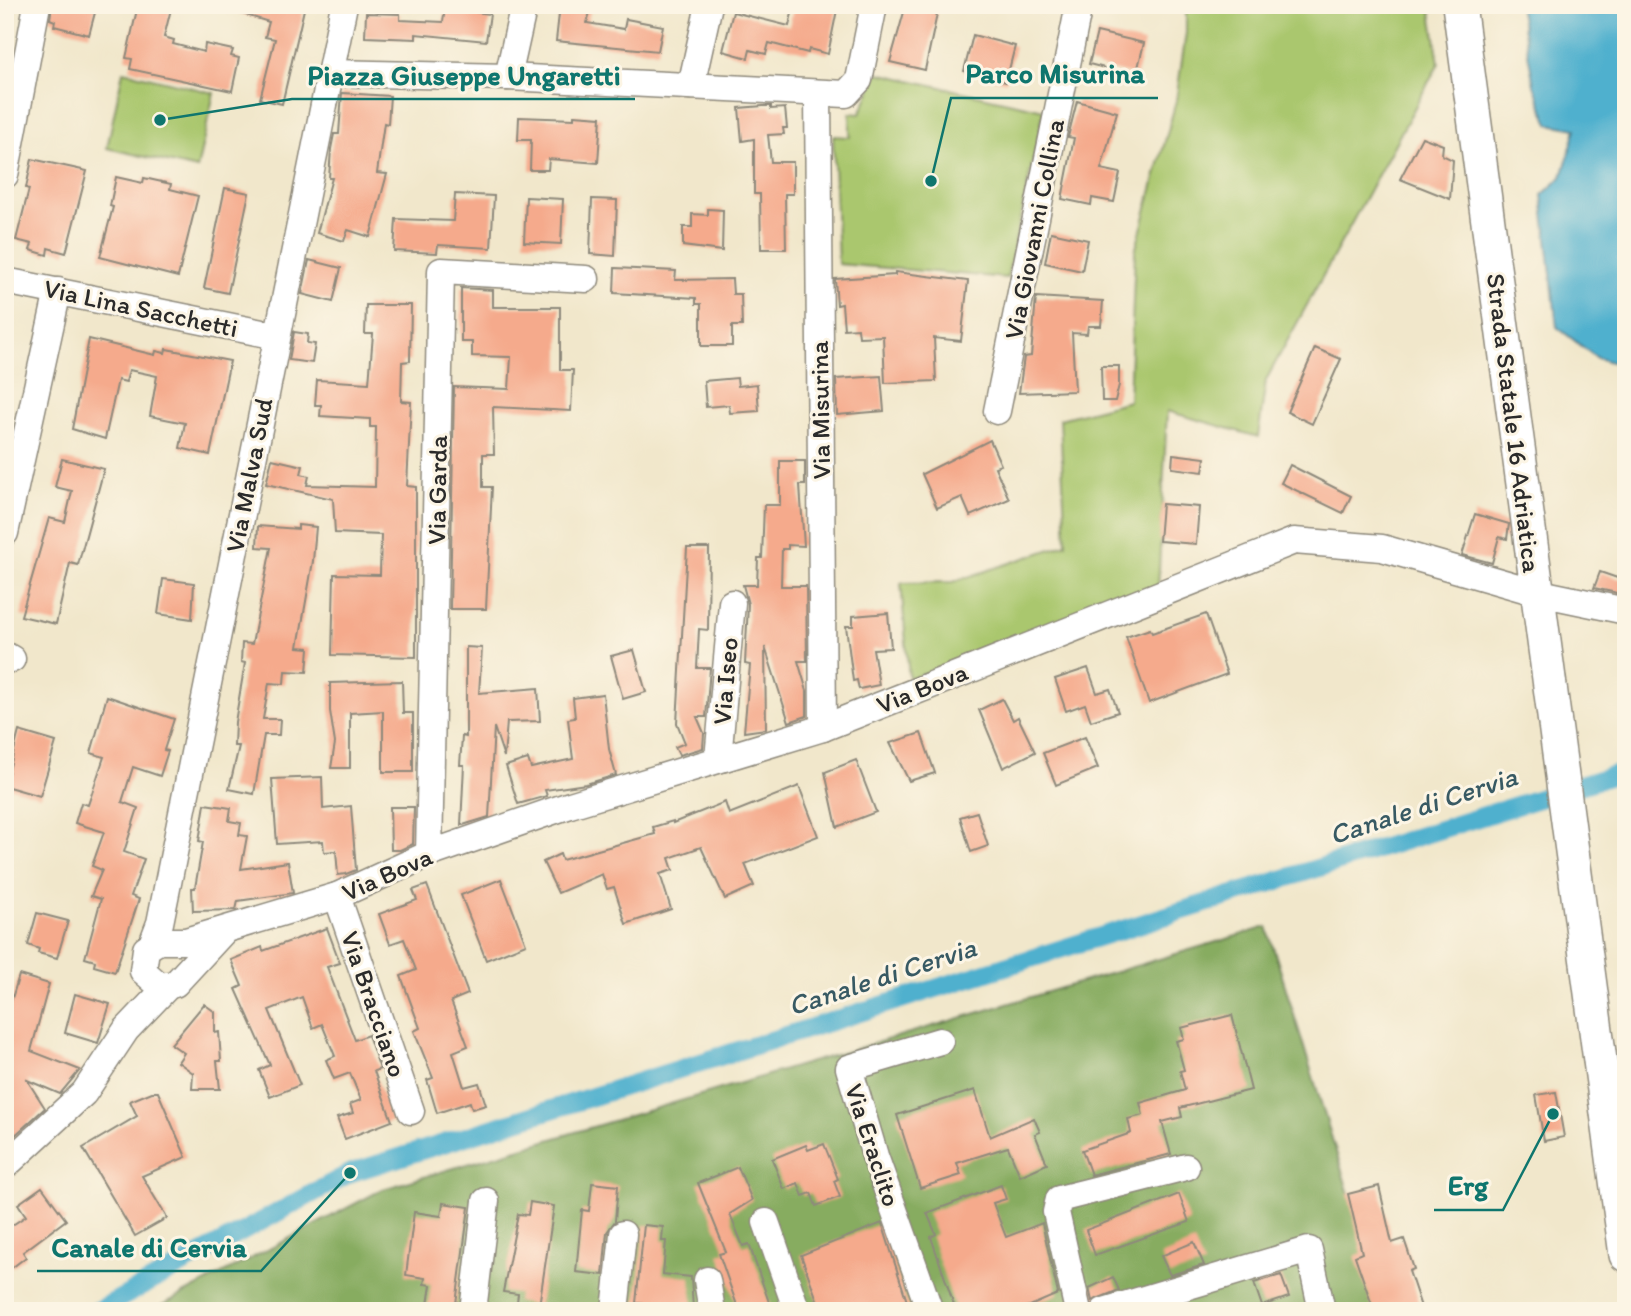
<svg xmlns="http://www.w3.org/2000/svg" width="1631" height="1316" font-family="Itim,sans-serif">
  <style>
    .green { fill: #aac76e; stroke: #6a794c; stroke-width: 2 }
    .forest { fill: #87ac61; stroke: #596c46; stroke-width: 2 }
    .water { fill: #4fb0ce; stroke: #3d6e7c; stroke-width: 2 }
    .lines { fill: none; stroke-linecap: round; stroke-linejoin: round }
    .canal { stroke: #4fb0ce; stroke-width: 19 }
    .building { fill: #f5aa8c }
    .minor-casing { stroke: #8e897b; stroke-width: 29 }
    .major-casing { stroke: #8e897b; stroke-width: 36 }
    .minor { stroke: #fff; stroke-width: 26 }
    .major { stroke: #fff; stroke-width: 33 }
    .labels { text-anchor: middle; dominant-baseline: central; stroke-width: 6; stroke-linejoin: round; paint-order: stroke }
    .street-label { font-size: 26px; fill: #2b2b2b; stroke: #fcf5e5 }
    .water-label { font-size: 28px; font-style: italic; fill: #385a64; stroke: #fcf5e5 }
    .leader { fill: none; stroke: #0f766e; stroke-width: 2.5 }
    .callout-dot { fill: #0f766e; stroke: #fcf5e5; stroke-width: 2.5 }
    .callout-label { font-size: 28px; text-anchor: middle; font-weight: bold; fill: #0f766e; stroke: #fcf5e5; stroke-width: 6; stroke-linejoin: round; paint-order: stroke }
  </style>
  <rect width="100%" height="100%" fill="#fcf5e5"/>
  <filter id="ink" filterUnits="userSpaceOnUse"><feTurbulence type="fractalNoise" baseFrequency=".0143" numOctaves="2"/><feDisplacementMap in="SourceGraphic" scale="14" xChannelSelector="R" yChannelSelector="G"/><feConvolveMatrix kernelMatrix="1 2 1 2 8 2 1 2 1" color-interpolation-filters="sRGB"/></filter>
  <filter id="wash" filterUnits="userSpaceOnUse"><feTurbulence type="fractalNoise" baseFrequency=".00686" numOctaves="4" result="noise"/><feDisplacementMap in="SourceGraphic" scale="28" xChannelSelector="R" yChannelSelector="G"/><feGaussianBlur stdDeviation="1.57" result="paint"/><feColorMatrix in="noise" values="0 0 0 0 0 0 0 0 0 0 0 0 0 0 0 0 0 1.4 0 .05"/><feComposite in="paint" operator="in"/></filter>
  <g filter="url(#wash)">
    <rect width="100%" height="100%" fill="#f1e7cb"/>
    <g class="green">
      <polygon points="1186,5 1430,5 1439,63 1266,380 1258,437 1167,411 1158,590 909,679 901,583 953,582 1066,544 1060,419 1129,401 1135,252 1176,101 1186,33"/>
      <polygon points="123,71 214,93 197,169 107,148"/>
      <polygon points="878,73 1044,110 1007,278 838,264 833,136 850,137 850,113 860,114"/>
    </g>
    <polygon class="forest" points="1267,927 1385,1311 151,1311 383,1189"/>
    <polygon class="water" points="1519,5 1626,5 1626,361 1622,365 1597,358 1557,327 1542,195 1562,177 1576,129 1549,124 1534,85"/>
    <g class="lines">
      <polyline class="canal" points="97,1311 350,1173 1626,771"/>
    </g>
    <g id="blocks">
      <g class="building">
        <polygon points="52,5 97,5 89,35 54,26 55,21 50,19"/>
        <polygon points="138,5 172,5 164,37 174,40 173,44 204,52 205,44 233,50 231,56 239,58 232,91 130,69 132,59 126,58"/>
        <polygon points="226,5 305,5 282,104 260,99 275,39 265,37 269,22 226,9"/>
        <polygon points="560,5 592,5 587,23 624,29 626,19 663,26 658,51 556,41"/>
        <polygon points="794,5 838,5 828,54 809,49 808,53 769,43 766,54 750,50 748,58 723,51 733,12 789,26"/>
        <polygon points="906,5 939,5 925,70 890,62"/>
        <polygon points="445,8 490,14 486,41 416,34 416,39 365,37 366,13 400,14 400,20 443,22"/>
        <polygon points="1097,32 1144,43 1136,76 1089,64"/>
        <polygon points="973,35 1015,46 1006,82 964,71"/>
        <polygon points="342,93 390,96 388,124 384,123 377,173 387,174 370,237 348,230 344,241 317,233 332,178 329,178 331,149 334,134 339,134"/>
        <polygon points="1077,101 1117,112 1101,169 1120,173 1114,202 1092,198 1091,205 1062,199 1074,138 1068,137"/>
        <polygon points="763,106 771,106 771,109 785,108 787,128 783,128 784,134 768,135 771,162 793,162 793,194 785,194 786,249 761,249 760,194 754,194 754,139 742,141 739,108"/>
        <polygon points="574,115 601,117 598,163 549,159 548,170 530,170 531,140 518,140 519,117 574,119"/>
        <polygon points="1422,137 1443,145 1442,155 1453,160 1450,199 1400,179"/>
        <polygon points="32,159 87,171 66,253 48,248 47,255 30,250 32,244 16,240 29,189 26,188"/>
        <polygon points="116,177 143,183 144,178 171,184 170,189 198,196 178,277 100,257 113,207 110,206"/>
        <polygon points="225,188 249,193 228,293 204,288"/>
        <polygon points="455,194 494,196 491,248 438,245 437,253 394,251 396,219 453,221"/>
        <polygon points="526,197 563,199 561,244 524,242"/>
        <polygon points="592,199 617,200 615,256 590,254"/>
        <polygon points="708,209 723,210 722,251 683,246 683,227 692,227 692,214 708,215"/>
        <polygon points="1051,232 1088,240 1082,271 1045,263"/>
        <polygon points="309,260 341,268 333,302 302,294"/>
        <polygon points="615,268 676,271 675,280 732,279 733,294 741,294 742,326 732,326 732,346 701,346 701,304 696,304 696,298 614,293"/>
        <polygon points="895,272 968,281 961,341 934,338 936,381 885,383 883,336 859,337 858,328 844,329 842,304 837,305 835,279 895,275"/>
        <polygon points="461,288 493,290 493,307 560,307 560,370 573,370 571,411 493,407 494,454 483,454 483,487 492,487 486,609 450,609 454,387 509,389 511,357 472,356 472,342 461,342"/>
        <polygon points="1036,297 1103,301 1101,326 1088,326 1087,334 1072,333 1075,391 1019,393 1024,357 1031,356"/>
        <polygon points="366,305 411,305 410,361 402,362 401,401 411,402 407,486 416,487 416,657 332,655 334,574 380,575 381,535 335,533 333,499 266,484 272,459 303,466 301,474 309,476 307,485 375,487 376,427 370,427 370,419 320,416 321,405 315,405 317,380 369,383 373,334 365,334"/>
        <polygon points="294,332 308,334 307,343 315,344 312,363 289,360"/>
        <polygon points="89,339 155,355 156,351 165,353 166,349 230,361 210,455 180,448 185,423 150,416 157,376 129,370 126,382 118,380 105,439 72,429"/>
        <polygon points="1315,348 1341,359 1312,424 1287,412"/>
        <polygon points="1101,366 1119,366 1119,385 1115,401 1102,401"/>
        <polygon points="881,376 884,411 837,415 836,379"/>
        <polygon points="737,378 738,386 757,384 759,411 730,413 729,405 706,407 704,381"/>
        <polygon points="990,440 1001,465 995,467 1009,499 970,516 962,497 937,508 922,474"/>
        <polygon points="1173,454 1205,458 1203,472 1172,468"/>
        <polygon points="62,459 104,469 78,565 70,563 56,624 21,616 49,518 65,522 72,491 55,487"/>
        <polygon points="780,461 805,461 805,485 800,485 804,546 788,545 788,549 782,549 781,586 806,586 807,661 798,661 807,691 807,716 789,722 765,647 766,729 744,732 750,665 745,664 748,604 743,585 757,585 758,558 762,558 764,505 780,505"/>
        <polygon points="1290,465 1351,496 1343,513 1281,483"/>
        <polygon points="1162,504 1199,507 1196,544 1159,541"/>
        <polygon points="1475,514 1509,524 1507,539 1499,537 1492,563 1462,555"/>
        <polygon points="298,525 316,527 313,561 298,647 309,648 307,672 285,671 284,684 269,683 263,719 280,719 279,735 264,735 254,794 229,789 239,746 234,746 235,722 245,663 241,662 242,643 252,644 271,548 257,547 258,526 298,529"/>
        <polygon points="687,548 709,548 708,630 699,629 697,668 710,668 706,717 697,717 704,733 703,748 679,755 675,747 685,743 677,723"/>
        <polygon points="1600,572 1626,581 1626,595 1594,588"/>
        <polygon points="163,579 194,583 192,619 158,614"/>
        <polygon points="888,613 891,648 873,649 879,685 859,689 857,680 853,681 846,626 853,626 853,616"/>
        <polygon points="1206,614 1227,674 1149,703 1126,637 1150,629 1152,633"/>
        <polygon points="466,647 482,648 479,693 538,688 540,721 507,722 504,757 494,727 489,817 463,825 461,825 464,765 460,765 462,736 466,737"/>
        <polygon points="634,650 646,692 623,699 611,656"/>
        <polygon points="1088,668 1097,693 1110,689 1118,712 1091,721 1085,704 1066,711 1055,679"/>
        <polygon points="402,681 403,713 413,713 413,772 383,772 383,711 350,713 350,768 331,768 335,743 330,711 330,683"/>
        <polygon points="603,694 609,749 616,775 586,784 545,790 547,796 518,804 506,766 528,759 531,768 573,759 568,719 575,718 573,698"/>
        <polygon points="107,696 174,719 164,750 168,751 160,776 133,767 122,802 138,808 124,852 144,859 131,896 139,899 115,972 94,966 95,961 85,958 101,899 91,896 102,870 92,866 104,832 75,823 81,803 88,805 104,757 91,753"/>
        <polygon points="1002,699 1013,720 1018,717 1035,752 1003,768 979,710"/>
        <polygon points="19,731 56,742 40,796 5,786"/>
        <polygon points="921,733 935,773 909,781 890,743"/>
        <polygon points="1085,737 1098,768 1056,785 1043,753"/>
        <polygon points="856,760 876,812 837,827 825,772"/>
        <polygon points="322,777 323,809 351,806 356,870 346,874 338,875 336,851 324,852 323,841 277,844 272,779"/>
        <polygon points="799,786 818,836 745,864 754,886 725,899 701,847 669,858 673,870 660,874 671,909 626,924 614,887 607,889 602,874 558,893 543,862 560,854 562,860 655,834 653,827 673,821 673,823 725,802 729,814"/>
        <polygon points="205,804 231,808 229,821 241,823 239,835 247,836 241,869 288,862 293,893 238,901 236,910 193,911 192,888 195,888 203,842 199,841"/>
        <polygon points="390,807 414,807 413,844 400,850 391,850"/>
        <polygon points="977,812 988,846 971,852 960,817"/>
        <polygon points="501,879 526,944 486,960 461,895"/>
        <polygon points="427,885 468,994 451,1001 468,1046 453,1052 464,1087 479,1083 486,1105 472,1109 470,1102 437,1113 427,1080 433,1078 414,1031 420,1028 401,976 416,970 404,939 390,944 379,914 417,900 413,890"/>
        <polygon points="37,913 68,921 57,958 38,953 39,949 28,945"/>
        <polygon points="327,928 340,963 327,967 355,1040 368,1035 380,1069 374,1071 392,1121 345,1139 337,1118 353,1113 350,1104 361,1100 350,1073 334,1079 326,1060 335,1056 322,1024 313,1028 302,997 269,1010 300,1085 270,1097 259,1070 270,1065 236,989 242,986 231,960 262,947 263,951"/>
        <polygon points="19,975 49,984 31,1051 80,1070 60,1094 27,1080 45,1108 12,1138 5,1127 5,1022"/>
        <polygon points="75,994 110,1004 98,1043 65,1033"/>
        <polygon points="204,1004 215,1012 215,1033 219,1032 221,1061 217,1061 220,1089 192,1089 193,1073 178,1062 184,1053 171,1044"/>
        <polygon points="1232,1015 1251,1090 1180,1108 1182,1117 1162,1122 1171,1154 1091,1175 1082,1150 1131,1133 1128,1119 1143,1115 1140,1103 1185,1090 1180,1071 1184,1070 1176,1041 1184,1039 1181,1028"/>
        <polygon points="975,1090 990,1137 1034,1118 1040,1132 1035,1134 1047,1164 1020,1176 1008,1147 957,1163 961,1175 920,1188 897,1115"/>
        <polygon points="152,1092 158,1092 186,1157 142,1176 167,1218 135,1236 83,1148 137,1116 130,1101"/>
        <polygon points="1556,1092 1564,1137 1544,1141 1536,1095"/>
        <polygon points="824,1144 838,1179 834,1181 840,1197 816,1206 811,1193 803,1196 798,1183 784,1189 772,1159 806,1145 808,1150"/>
        <polygon points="738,1167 752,1200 730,1214 743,1246 749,1244 770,1305 751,1311 739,1311 719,1254 726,1252 698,1183"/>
        <polygon points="592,1183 618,1186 615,1221 607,1232 603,1275 576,1272 582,1210 589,1211"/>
        <polygon points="1001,1185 1006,1199 993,1203 1006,1237 1042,1223 1058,1294 1030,1306 1007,1311 956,1311 931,1237 936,1234 927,1213"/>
        <polygon points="1379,1186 1392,1243 1404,1239 1414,1269 1409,1271 1421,1307 1410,1311 1374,1311 1355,1256 1362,1253 1348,1194"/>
        <polygon points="42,1187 66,1220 23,1252 26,1257 13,1267 5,1256 5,1230 26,1216 18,1204"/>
        <polygon points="1179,1194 1189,1222 1095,1255 1086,1230"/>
        <polygon points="530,1202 554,1206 539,1306 517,1302 518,1294 503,1292 518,1214 528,1215"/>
        <polygon points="443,1203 469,1207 455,1311 427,1311 431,1285 424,1284 425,1278 406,1275 414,1212 441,1216"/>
        <polygon points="882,1223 910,1311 821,1311 801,1255"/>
        <polygon points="644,1225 663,1227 662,1241 666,1241 663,1274 691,1277 693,1309 636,1303"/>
        <polygon points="1194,1242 1204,1265 1170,1275 1161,1256"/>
        <polygon points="1281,1275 1289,1297 1262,1306 1254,1283"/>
        <polygon points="1113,1277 1119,1290 1092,1301 1089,1288"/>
      </g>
    </g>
  </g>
  <g filter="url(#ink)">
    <use href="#blocks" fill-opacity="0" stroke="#8e897b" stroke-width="2"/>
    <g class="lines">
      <g class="minor-casing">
        <g id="minor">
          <polyline points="330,73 508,77 846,94 859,80 874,5"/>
          <polyline points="508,77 524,5"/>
          <polyline points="691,86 709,5"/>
          <polyline points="818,93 823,728"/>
          <polyline points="5,175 37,5"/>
          <polyline points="5,281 277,336"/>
          <polyline points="997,411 1079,5"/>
          <polyline points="5,533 58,291"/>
          <polyline points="5,655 12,659"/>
          <polyline points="718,759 732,603"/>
          <polyline points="429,854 441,271 586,279"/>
          <polyline points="337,896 411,1111"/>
          <polyline points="224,931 175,984 160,986 143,971 146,949 159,941 186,941 337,896 429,854 570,805 823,728 1294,541 1382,548 1535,592 1626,611"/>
          <polyline points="152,944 160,923 344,5"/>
          <polyline points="5,1166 84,1093 126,1030 168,986"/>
          <polyline points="766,1222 797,1311"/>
          <polyline points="707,1280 712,1311"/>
          <polyline points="473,1311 486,1201"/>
          <polyline points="615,1311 623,1234"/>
          <polyline points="930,1311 875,1156 849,1068 940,1041"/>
          <polyline points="1078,1311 1056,1212 1059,1199 1186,1167"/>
          <polyline points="1104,1311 1309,1250 1322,1311"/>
        </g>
      </g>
      <g class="major-casing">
        <polyline id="major" points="1459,5 1626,1255"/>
      </g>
      <use href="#minor" class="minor"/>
      <use href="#major" class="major"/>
    </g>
  </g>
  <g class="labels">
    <g class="street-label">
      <text transform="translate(1034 229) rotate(-79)">Via Giovanni Collina</text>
      <text transform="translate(141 308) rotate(12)">Via Lina Sacchetti</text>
      <text transform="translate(820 410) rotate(-91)">Via Misurina</text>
      <text transform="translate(1514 423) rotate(83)">Strada Statale 16 Adriatica</text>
      <text transform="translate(249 475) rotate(-79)">Via Malva Sud</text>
      <text transform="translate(437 490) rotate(-89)">Via Garda</text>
      <text transform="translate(725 681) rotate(-85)">Via Iseo</text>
      <text transform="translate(922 688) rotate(-22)">Via Bova</text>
      <text transform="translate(387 874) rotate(-24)">Via Bova</text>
      <text transform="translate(374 1004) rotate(71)">Via Bracciano</text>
      <text transform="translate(873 1145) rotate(72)">Via Eraclito</text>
    </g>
    <g class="water-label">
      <text transform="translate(1423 805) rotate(-18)">Canale di Cervia</text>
      <text transform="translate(882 976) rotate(-18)">Canale di Cervia</text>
    </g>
  </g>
  <path class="leader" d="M931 181L951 98H1158M160 120L292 99H635M1553 1114L1503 1210H1434M350 1173L261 1271H37"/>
  <g class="callout-dot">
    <circle cx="931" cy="181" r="7"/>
    <circle cx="160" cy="120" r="7"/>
    <circle cx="1553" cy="1114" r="7"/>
    <circle cx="350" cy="1173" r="7"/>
  </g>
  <g class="callout-label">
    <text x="1055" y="83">Parco Misurina</text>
    <text x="464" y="85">Piazza Giuseppe Ungaretti</text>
    <text x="1468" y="1195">Erg</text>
    <text x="149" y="1257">Canale di Cervia</text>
  </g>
  <rect width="1631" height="1316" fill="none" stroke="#fcf5e5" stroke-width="28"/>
</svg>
